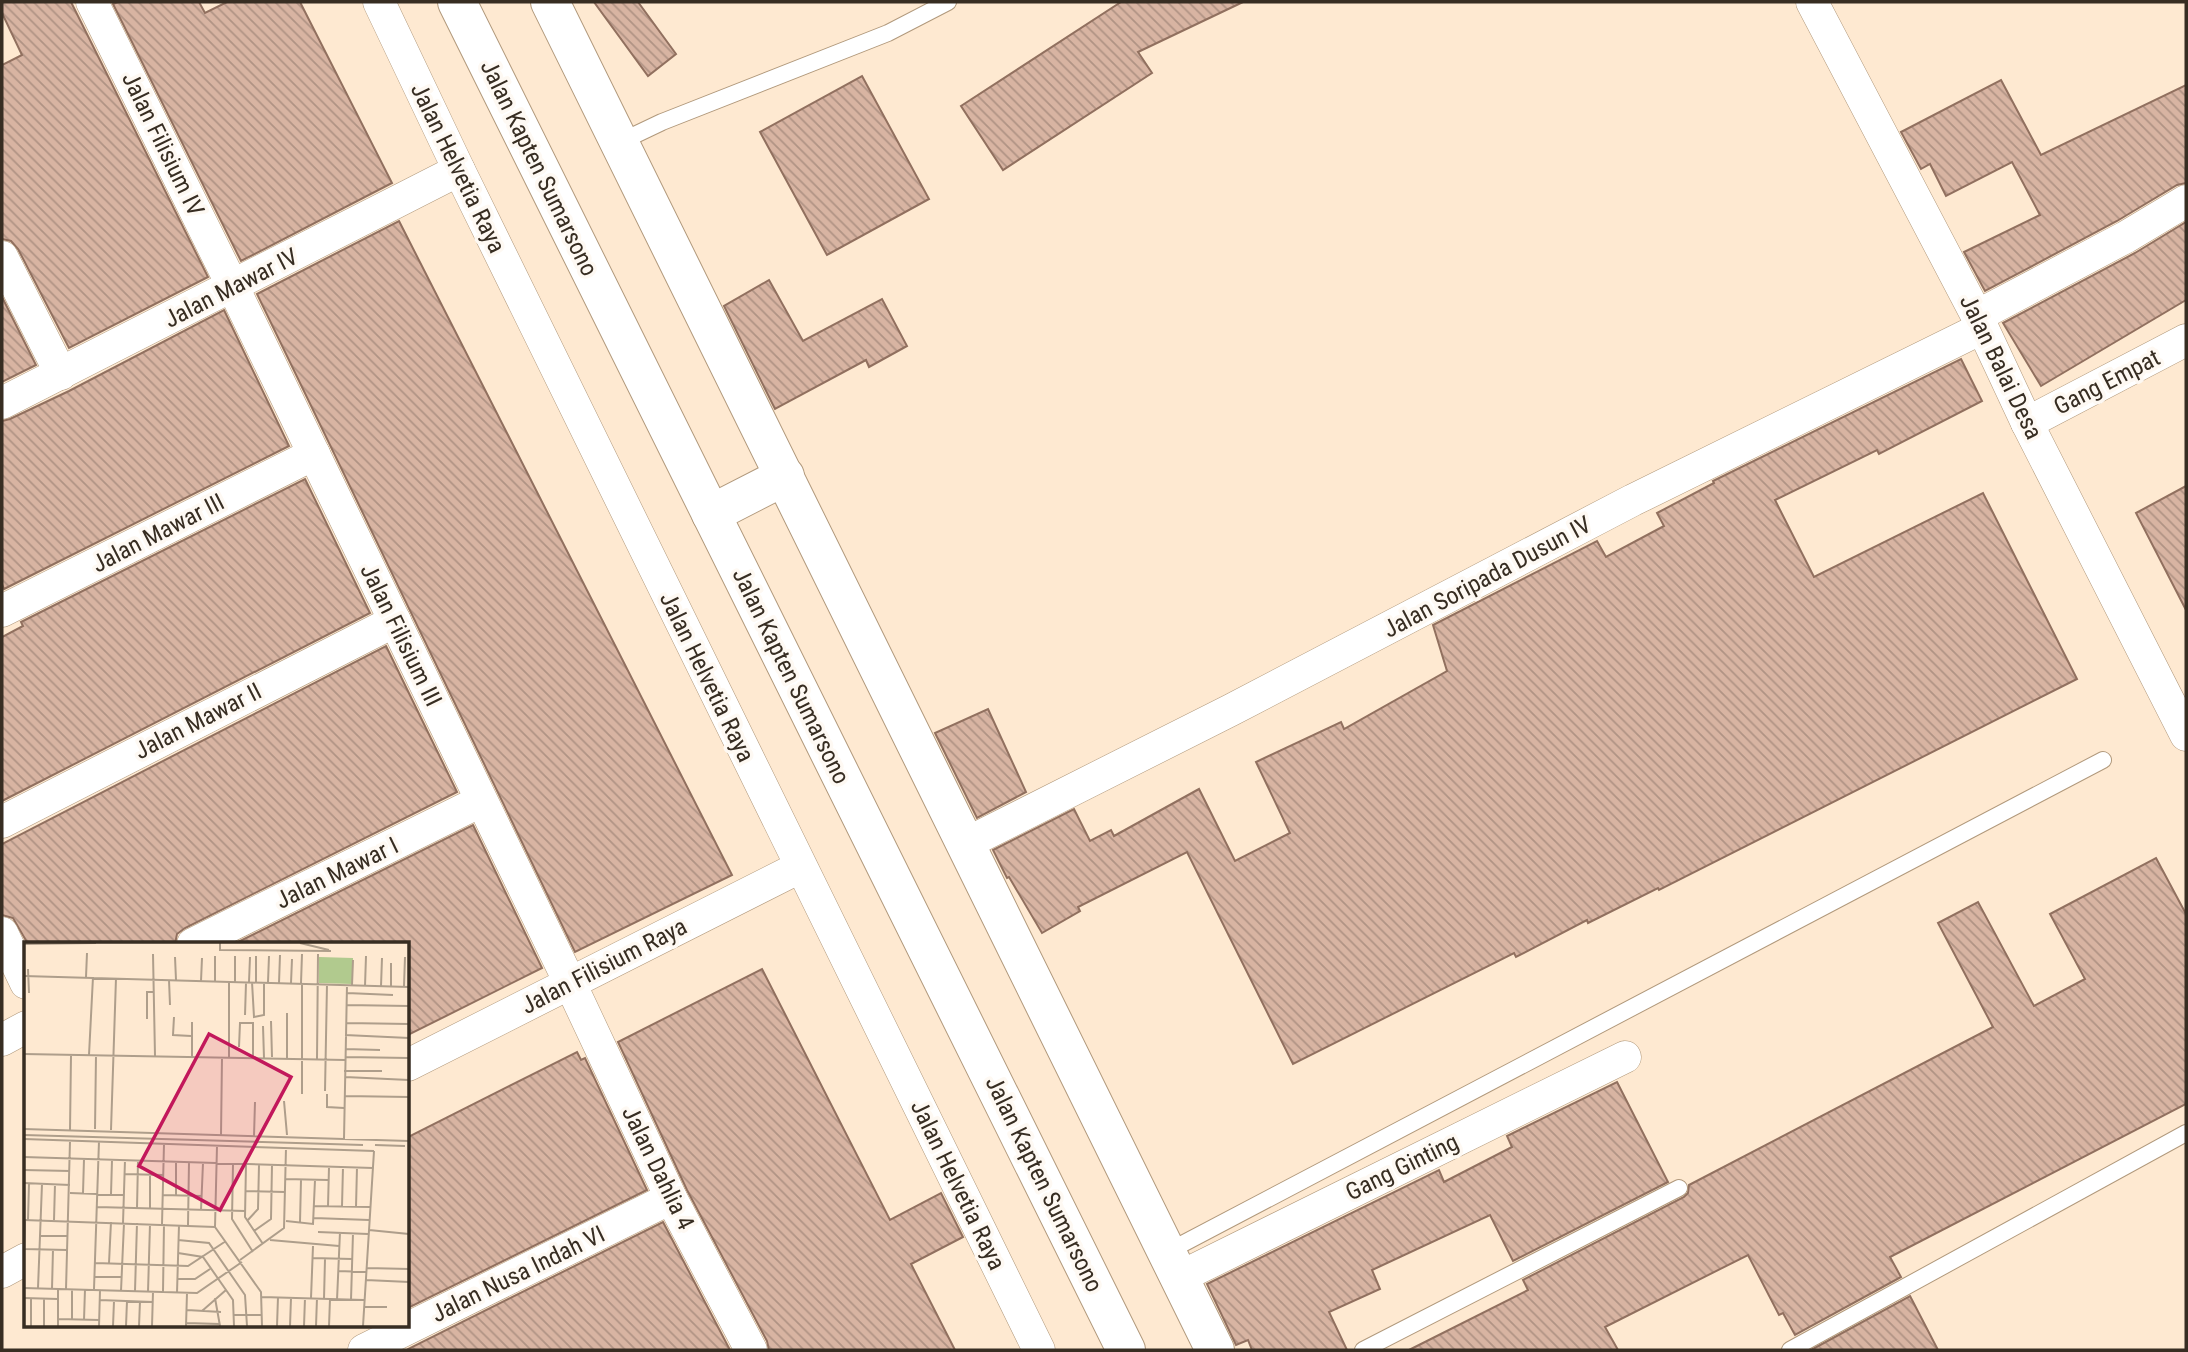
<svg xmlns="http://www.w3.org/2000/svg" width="2188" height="1352" font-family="'Roboto Condensed',sans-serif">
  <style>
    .building { fill: url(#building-back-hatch); stroke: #91705f; stroke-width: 2 }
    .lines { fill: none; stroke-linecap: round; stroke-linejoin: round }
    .service-casing { stroke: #b1997c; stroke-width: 18 }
    .minor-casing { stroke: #b1997c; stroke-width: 33 }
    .trunk-casing { stroke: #b1997c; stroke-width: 40 }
    .service { stroke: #fff; stroke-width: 16 }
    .minor { stroke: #fff; stroke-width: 32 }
    .trunk { stroke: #fff; stroke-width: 38 }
    .labels { text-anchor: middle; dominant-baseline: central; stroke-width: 7; stroke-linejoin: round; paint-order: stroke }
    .street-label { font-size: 24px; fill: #372d22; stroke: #fef9f3 }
    .inset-road { fill: none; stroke: #ae9e8b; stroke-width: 2 }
    .view { fill: #c2185b; fill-opacity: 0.15; stroke: #c2185b; stroke-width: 3.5 }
    .inset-edge { fill: none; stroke: #372d22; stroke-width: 3.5 }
  </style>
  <defs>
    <pattern id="building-back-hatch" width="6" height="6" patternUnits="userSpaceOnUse" patternTransform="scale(1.75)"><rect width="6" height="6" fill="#d8b4a2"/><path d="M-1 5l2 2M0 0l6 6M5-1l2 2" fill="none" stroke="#b09384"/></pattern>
  </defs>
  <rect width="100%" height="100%" fill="#fee9d1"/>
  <g class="building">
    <polygon points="2,2 71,2 208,277 69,348 18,249 11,241 2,239 2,65 22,55 2,13"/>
    <polygon points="118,2 199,2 205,13 227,2 300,2 392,183 241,261 113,4"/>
    <polygon points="594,2 638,2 676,54 648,76"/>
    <polygon points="1121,2 1243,2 1138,52 1152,73 1003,170 961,106"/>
    <polygon points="862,76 929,199 827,255 760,132"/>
    <polygon points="2001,80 2041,155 2186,85 2186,183 2177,185 2117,221 1985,291 1964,252 2040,215 2012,162 1946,196 1930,164 1921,169 1901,132"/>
    <polygon points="399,221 732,875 575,952 257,294"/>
    <polygon points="2186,222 2186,300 2041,386 2003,323 2135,253"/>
    <polygon points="769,280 803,341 882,299 907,346 869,367 866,360 775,409 724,306"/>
    <polygon points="2,297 36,365 2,382"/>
    <polygon points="224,310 289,446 4,589 2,584 2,421 10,419 69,391"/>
    <polygon points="1961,359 1982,401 1879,454 1877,450 1775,500 1814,577 1983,493 2077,679 1659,890 1658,888 1588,923 1587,920 1516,957 1514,953 1293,1064 1187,852 1078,907 1080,911 1042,933 1009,877 1007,878 993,850 1074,809 1090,841 1111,830 1114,836 1199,789 1235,861 1290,833 1256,762 1341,722 1344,729 1447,671 1433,625 1597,541 1606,557 1664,526 1657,513 1714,483 1713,481"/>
    <polygon points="305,479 370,613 2,801 2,637 23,626 21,622"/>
    <polygon points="2186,486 2186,610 2136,513"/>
    <polygon points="386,646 457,792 185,928 177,934 175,944 28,944 13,918 2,915 2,844"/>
    <polygon points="988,709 1026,792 977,818 935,733"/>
    <polygon points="473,825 542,968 408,1035 408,944 234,944"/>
    <polygon points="2156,858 2186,914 2186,1104 1890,1257 1901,1277 1795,1335 1783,1313 1779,1315 1748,1255 1605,1327 1618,1350 1409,1350 1528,1290 1523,1280 1684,1197 1688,1193 1689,1185 1993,1027 1938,923 1978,902 2034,1006 2085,979 2050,914"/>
    <polygon points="762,969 890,1220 941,1193 963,1237 911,1264 955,1350 769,1350 767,1341 687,1190 618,1042"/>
    <polygon points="577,1052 581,1060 585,1058 647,1190 408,1308 408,1137"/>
    <polygon points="1617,1082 1668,1182 1513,1261 1490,1215 1372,1270 1380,1289 1329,1312 1347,1350 1252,1350 1248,1340 1236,1345 1207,1284 1439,1170 1444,1182 1512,1147 1507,1136"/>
    <polygon points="663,1222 730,1350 408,1350 408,1349"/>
    <polygon points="1910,1296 1938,1350 1811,1350"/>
  </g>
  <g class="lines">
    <g class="service-casing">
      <g id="service">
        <polyline points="620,142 662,122 888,33 948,2"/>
        <polyline points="1167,1252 2103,760"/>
        <polyline points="1363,1350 1679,1188"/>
        <polyline points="1790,1350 2186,1133"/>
      </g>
    </g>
    <g class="minor-casing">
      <g id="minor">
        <polyline points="92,2 233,287 570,983 671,1198 751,1350"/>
        <polyline points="379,2 459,170 1039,1350"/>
        <polyline points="1812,2 1977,316 2027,423 2186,735"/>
        <polyline points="2,257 61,374"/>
        <polyline points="1977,316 2126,237 2186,201"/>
        <polyline points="2,403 459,170"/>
        <polyline points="2027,423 2186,340"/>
        <polyline points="2,611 314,454"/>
        <polyline points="2,822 395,621"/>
        <polyline points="967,843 1231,710 1633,500 1982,328"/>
        <polyline points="2,933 26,983"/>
        <polyline points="193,944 481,801"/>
        <polyline points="2,1040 26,1027"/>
        <polyline points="408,1065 800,867"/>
        <polyline points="2,1272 26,1259"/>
        <polyline points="1180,1277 1625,1057"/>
        <polyline points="364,1350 671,1198"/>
      </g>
    </g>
    <g class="trunk-casing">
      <g id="trunk">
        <polyline points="457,2 1126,1350"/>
        <polyline points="550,2 1215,1350"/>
        <polyline points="711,514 785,476"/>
      </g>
    </g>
    <use href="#service" class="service"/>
    <use href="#minor" class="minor"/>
    <use href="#trunk" class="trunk"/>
  </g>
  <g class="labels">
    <g class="street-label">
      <text transform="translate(163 144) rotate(64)">Jalan Filisium IV</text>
      <text transform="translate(458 168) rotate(64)">Jalan Helvetia Raya</text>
      <text transform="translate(539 168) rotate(64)">Jalan Kapten Sumarsono</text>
      <text transform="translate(231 288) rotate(-27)">Jalan Mawar IV</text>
      <text transform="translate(2001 367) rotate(64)">Jalan Balai Desa</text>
      <text transform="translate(2107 382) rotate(-27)">Gang Empat</text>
      <text transform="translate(158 533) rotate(-27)">Jalan Mawar III</text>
      <text transform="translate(1487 577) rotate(-28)">Jalan Soripada Dusun IV</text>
      <text transform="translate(401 635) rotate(64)">Jalan Filisium III</text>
      <text transform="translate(791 676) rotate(64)">Jalan Kapten Sumarsono</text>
      <text transform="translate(707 677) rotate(64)">Jalan Helvetia Raya</text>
      <text transform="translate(198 721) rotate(-27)">Jalan Mawar II</text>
      <text transform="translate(337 873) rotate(-26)">Jalan Mawar I</text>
      <text transform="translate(604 966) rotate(-27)">Jalan Filisium Raya</text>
      <text transform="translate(1402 1167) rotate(-26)">Gang Ginting</text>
      <text transform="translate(658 1168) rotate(64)">Jalan Dahlia 4</text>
      <text transform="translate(1044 1184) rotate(64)">Jalan Kapten Sumarsono</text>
      <text transform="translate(958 1185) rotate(64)">Jalan Helvetia Raya</text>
      <text transform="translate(518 1274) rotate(-26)">Jalan Nusa Indah VI</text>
    </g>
  </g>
  <g transform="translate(24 942)">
    <rect width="385" height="385" fill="#fee9d1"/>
    <path d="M295 15 329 16 328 42 295 41Z" fill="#b1ca8e"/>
    <path class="inset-road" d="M196 1V8L307 9M276 1 305 8M0 2 72 1M129 12 131 114M151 15 152 38M367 21V44M4 27 5 51M0 34 385 45M62 35 63 11M145 38 146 63M177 39 178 16M191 39V14M205 40V115M211 40V14M225 40 226 15M228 40 230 75 240 73V41M232 40V14M244 40 245 14M255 41 256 13M267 41 268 17M277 41 278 12M278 42V152M328 43 329 18M341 44 342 14M357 44 358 16M380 44 381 15M323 51 369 53M322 63 385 64M263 71V116M221 73 222 41M150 75 149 93 167 94M123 77V50H129M247 79 248 115M168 80V115M322 81 385 82M239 84 240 116M321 93 385 96M215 105 216 81H229V115M321 107 356 108M0 112 321 118M65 113 69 35M321 115 385 116M293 117 294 12M320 129H358M321 135 385 138M301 149 303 42M303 152V165L320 166M321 154 385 155M260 159 263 193M0 187 385 199M71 187 72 113M46 188 47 113M87 188 92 36M0 193 339 203M197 193 198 115M230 194 231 160M0 197 350 209M320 197 323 43M351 203 381 204M0 215 349 226M209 222 208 277 229 310M222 222 221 275 239 302M0 228 46 229M100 232 139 233M261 237 304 238M0 241 46 243M221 249 261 250M46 251 100 253M59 251 60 217M87 252 88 218M139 253 178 254M152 253V220M290 264 346 265M304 264 305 225M318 264 319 225M73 265 221 269M332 265 333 225M113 266 114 219M126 267V232M177 268 179 221M290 276 345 278M0 278 191 285M4 278 5 241M30 278 31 242M223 279 234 267 235 223M262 279 289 282 291 238M276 280 277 238M99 281 101 218M138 282 140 202M164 283 165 220M191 285 237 350 238 384M191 285 193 204M345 288 385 292M230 289 247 277 248 223M294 290 344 292M15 294H44M154 298 185 301 221 353 223 384M246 298 315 304M0 307 43 308M0 307 1 278M154 311 179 315 209 358 210 384M288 316 328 317M216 318 260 286 262 206M71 321 164 324 202 299M85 321 87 280M343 326 385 327M314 329 342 330M70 335H98M153 337H171L186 327M342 338 385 340M0 346 173 351 218 320M14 346 18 242M28 347 29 307M42 347 46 199M48 347V378M70 347 75 199M97 349 100 281M111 349 113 281M124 350 126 282M139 350 140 282M153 351 155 283M238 355 340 358M0 356 34 357M191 356 196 384M287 356 289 304M20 357V384M300 357 301 317M75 358 129 360M313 358 316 290M327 358 329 291M340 365H363M163 368 197 370M178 369 202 348M210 373H238M34 377 75 378M60 378 61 347M162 381 196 382M7 384V357M34 384V347M75 384 76 348M89 384 90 359M102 384 103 359M115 384 116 359M128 384 129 350M162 384 163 351M253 384 254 355M266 384 267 356M280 384 281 356M292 384 293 356M305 384 306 357M339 384 350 209"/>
    <path class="view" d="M185 92 267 135 196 268 115 224Z"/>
    <rect width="385" height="385" class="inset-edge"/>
  </g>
  <rect width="2188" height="1352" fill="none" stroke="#372d22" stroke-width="7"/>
</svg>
